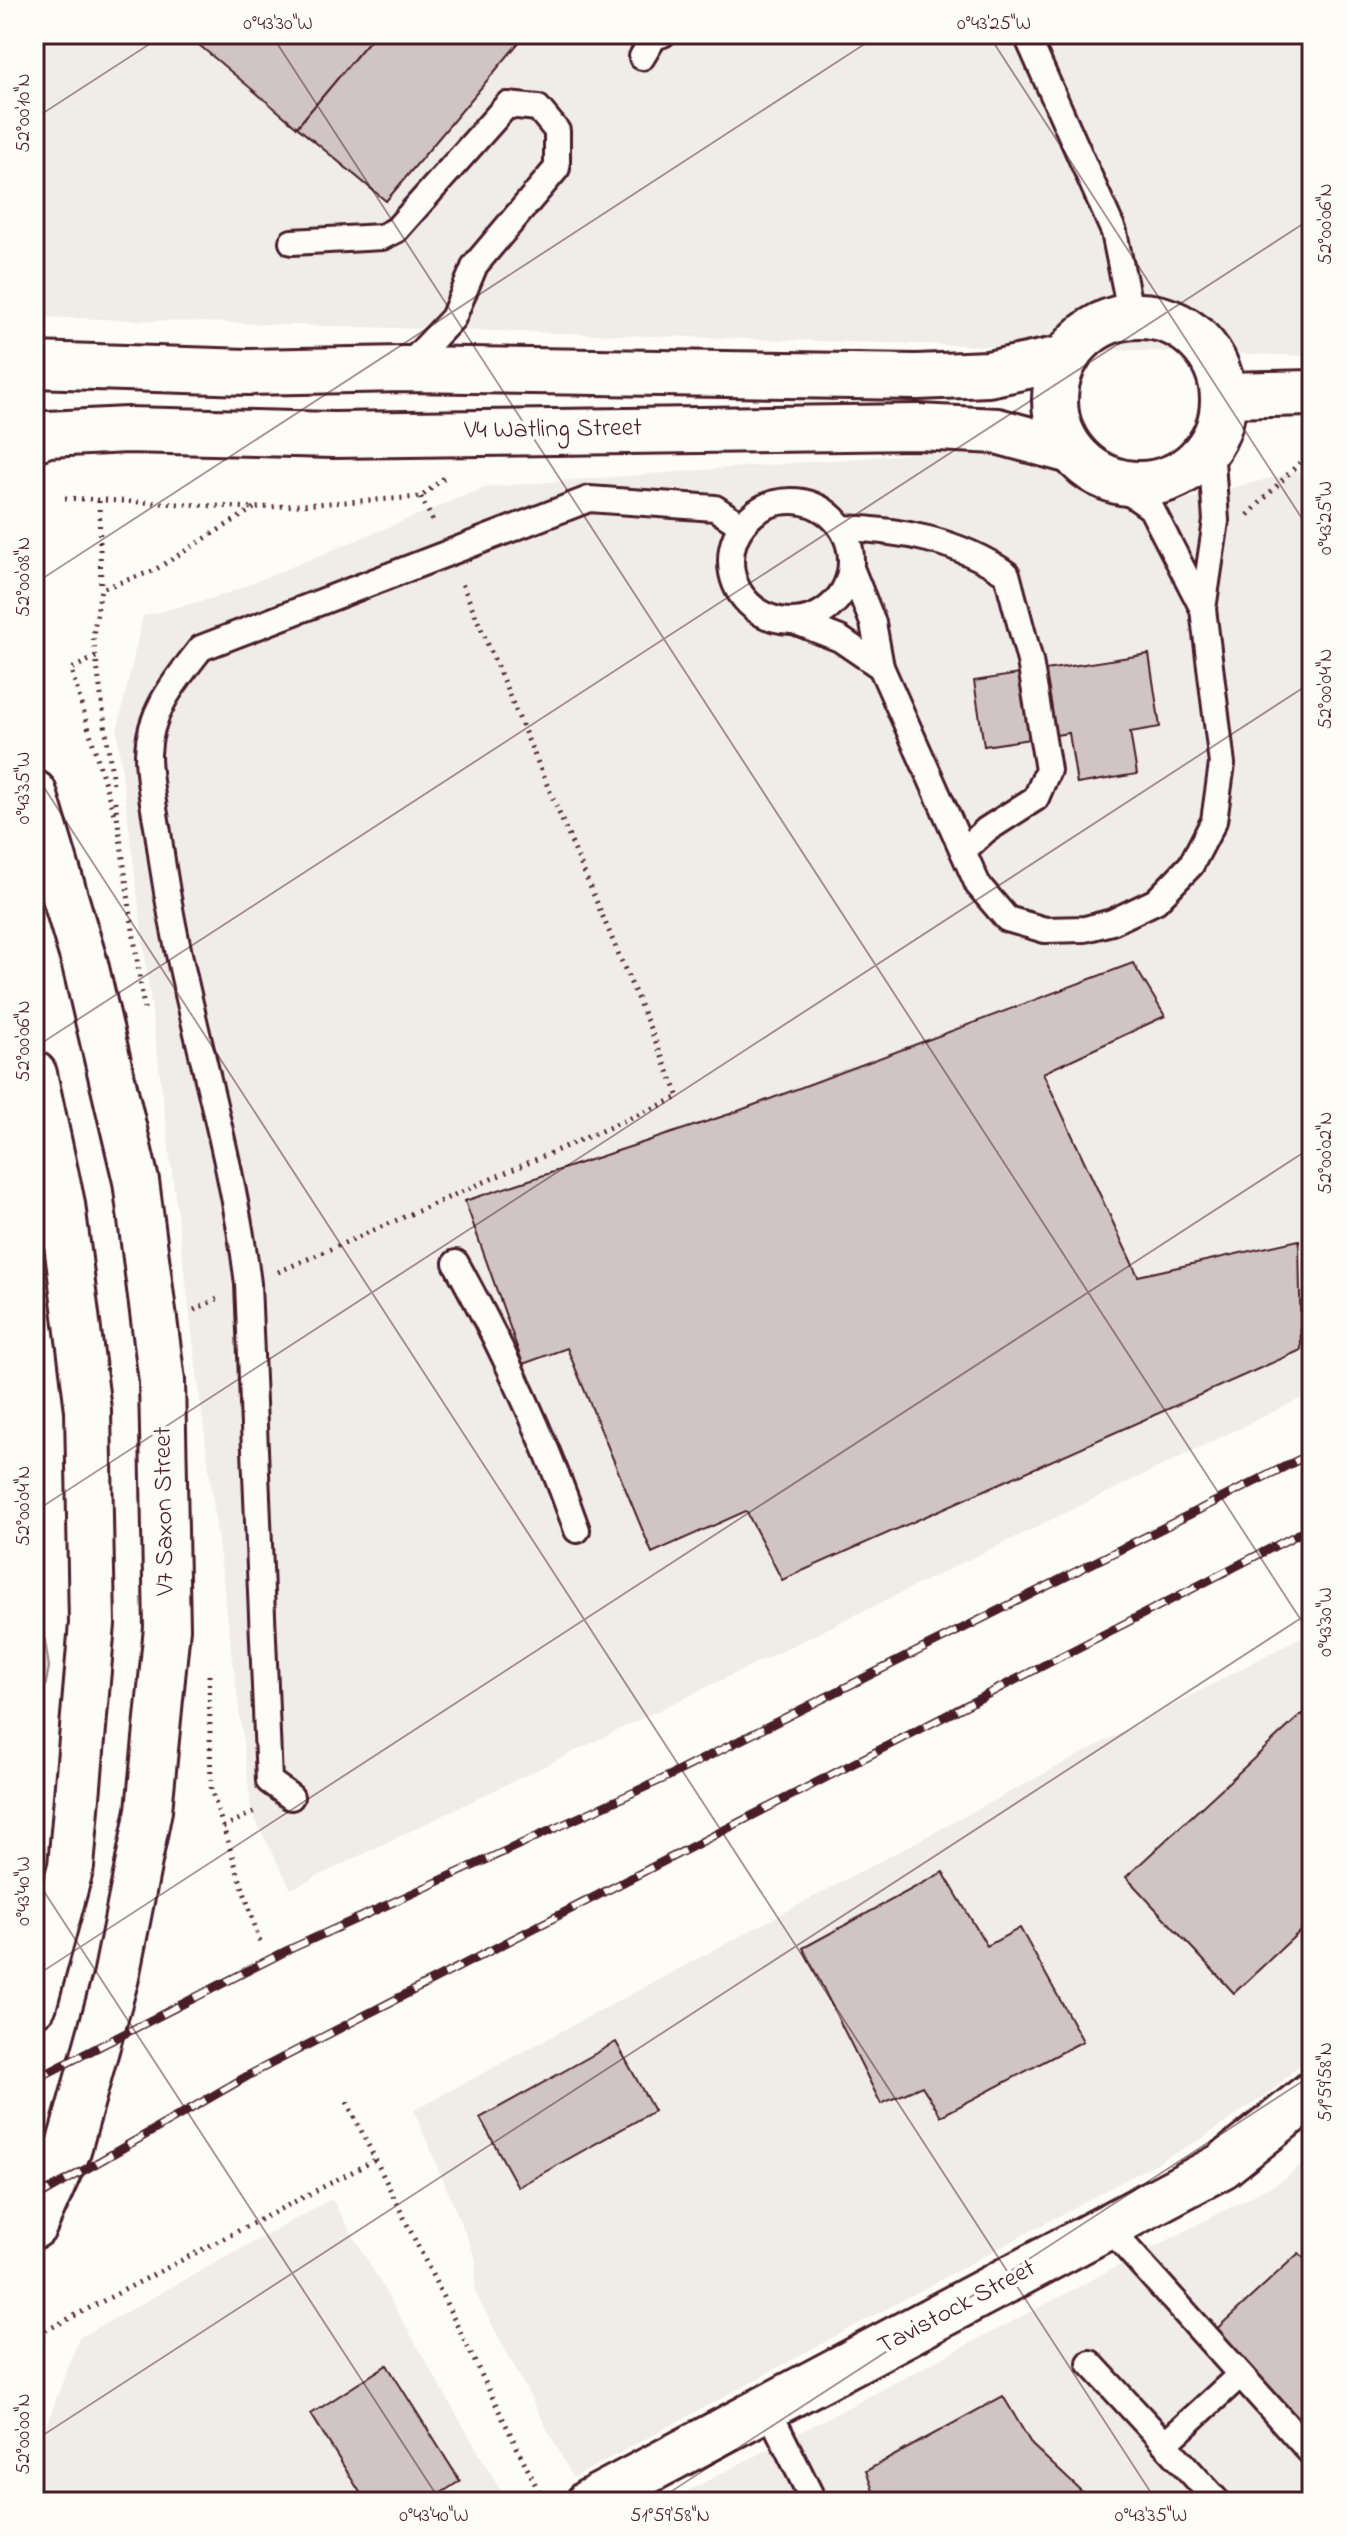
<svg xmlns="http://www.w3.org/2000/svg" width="1346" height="2536" font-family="'Indie Flower',sans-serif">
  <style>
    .built { fill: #f0ece8 }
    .green { fill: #e3dcda; stroke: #967e82; stroke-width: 2 }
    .building { fill: #d0c5c4; stroke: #4a1f2b; stroke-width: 2 }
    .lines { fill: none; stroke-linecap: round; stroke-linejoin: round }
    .lane-casing { stroke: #4a1f2b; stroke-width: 30 }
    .street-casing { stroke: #4a1f2b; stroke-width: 50 }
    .secondary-casing { stroke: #4a1f2b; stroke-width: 50 }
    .path { stroke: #4a1f2b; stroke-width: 5; stroke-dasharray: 2 6; stroke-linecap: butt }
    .lane { stroke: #fdfcf7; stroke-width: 24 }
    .street { stroke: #fdfcf7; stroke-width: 44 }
    .secondary { stroke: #fdfcf7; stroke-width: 44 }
    .rail-casing { stroke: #4a1f2b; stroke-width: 9 }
    .rail { stroke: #fdfcf7; stroke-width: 6; stroke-dasharray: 18; stroke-linecap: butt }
    .ticks { fill: none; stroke: #4a1f2b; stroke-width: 2; stroke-opacity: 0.45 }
    .labels { text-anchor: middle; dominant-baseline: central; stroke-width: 7; stroke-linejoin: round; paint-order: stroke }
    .street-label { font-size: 26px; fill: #4a1f2b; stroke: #fdfcf7 }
    .neatline { fill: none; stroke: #4a1f2b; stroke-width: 3 }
    .ticks-label { font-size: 20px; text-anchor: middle; fill: #4a1f2b }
  </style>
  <rect width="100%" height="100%" fill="#fdfcf7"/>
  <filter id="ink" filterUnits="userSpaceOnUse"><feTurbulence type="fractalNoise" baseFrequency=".0125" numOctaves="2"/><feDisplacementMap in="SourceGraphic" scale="16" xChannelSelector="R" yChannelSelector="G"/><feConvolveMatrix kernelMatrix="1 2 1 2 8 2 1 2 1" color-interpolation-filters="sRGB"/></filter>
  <g filter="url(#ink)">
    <g class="built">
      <polygon points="34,34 1312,34 1312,356 34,317"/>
      <polygon points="998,447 1151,508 1312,468 1312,1393 291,1889 252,1813 117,731 143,616 218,597 486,487"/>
      <polygon points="1312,1631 1312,2053 1274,2089 1201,2139 573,2478 475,2292 476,2259 414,2110"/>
      <polygon points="1312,2154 1312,2502 667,2502 1285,2179"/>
      <polygon points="332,2199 507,2502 34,2502 34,2459 79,2338"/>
    </g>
    <polygon class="green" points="34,1567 49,1667 34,1747"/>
    <g class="building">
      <polygon points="186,34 375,34 297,127"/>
      <polygon points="375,34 526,34 386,201 297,127"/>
      <polygon points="1149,654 1160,727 1130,732 1137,774 1077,784 1069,733 984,746 974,681"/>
      <polygon points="1133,963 1165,1016 1043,1073 1138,1276 1299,1240 1301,1350 782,1580 746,1511 652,1553 567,1348 523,1364 465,1201 730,1114"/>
      <polygon points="1302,1714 1312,1724 1312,1920 1234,1993 1126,1877"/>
      <polygon points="943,1872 987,1946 1020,1928 1083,2041 941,2116 922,2086 881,2104 803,1948"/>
      <polygon points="616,2042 654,2111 518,2187 480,2118"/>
      <polygon points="1299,2253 1312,2267 1312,2445 1210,2335"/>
      <polygon points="387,2365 460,2481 427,2502 366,2502 311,2414"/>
      <polygon points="1003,2396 1032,2445 1093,2502 877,2502 866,2471"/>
    </g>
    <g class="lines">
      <g class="lane-casing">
        <g id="lane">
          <polyline points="1026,34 1114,232 1131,316"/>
          <polyline points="642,57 654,37 663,34"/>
          <polyline points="292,242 382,237 396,230 507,105 538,108 557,131 557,168 475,265 453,318 405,369"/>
          <polyline points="1111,480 1151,508 1203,609"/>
          <circle cx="791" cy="561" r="60"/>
          <path d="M842 528C900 530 958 540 1007 574L1030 661 1048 770 1036 798 986 830 963 851"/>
          <polyline points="851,568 873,623 881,667 978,885 1007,919 1045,930 1085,929 1112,922 1156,901 1191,865 1214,821 1222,764 1203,609 1216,521 1211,445"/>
          <polyline points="794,621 840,639 881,667"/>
          <path d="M456 1263C505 1352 543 1434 577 1530"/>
          <path d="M291 1797 269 1781 248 1284C230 1134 178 990 159 839 155 811 148 782 148 754 149 711 176 680 201 648L589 499 715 508 742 526"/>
          <polyline points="1108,2227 1312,2454"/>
          <polyline points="1090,2363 1165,2444 1240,2375"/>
          <polyline points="768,2409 814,2502"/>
          <polyline points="1165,2444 1218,2502"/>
        </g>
      </g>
      <g class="street-casing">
        <polyline id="street" points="589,2502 1222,2166 1312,2094"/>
      </g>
      <g class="secondary-casing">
        <g id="secondary">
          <circle cx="1139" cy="400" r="84"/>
          <polyline points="34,365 247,372 405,369 917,377 988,374 1066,358"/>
          <polyline points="1224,395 1312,393"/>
          <polyline points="34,439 48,434 127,430 333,435 918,427 997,431 1071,451"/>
          <polyline points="34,793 85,964 136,1181 162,1381 167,1628 149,1810 116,1977 68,2150 34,2226"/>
          <polyline points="34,1074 62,1204 88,1410 92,1624 71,1866 34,2004"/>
        </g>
      </g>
      <g class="path">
        <polyline points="421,497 435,525"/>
        <polyline points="65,498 254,508 421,497 445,477"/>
        <polyline points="99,501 101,589"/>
        <polyline points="1248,515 1312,450"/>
        <polyline points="96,657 71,669 115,818"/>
        <polyline points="113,783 93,636 101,589 153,571 254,508"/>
        <polyline points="115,801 144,1009"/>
        <polyline points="278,1272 679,1097 461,581"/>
        <polyline points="194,1310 217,1299"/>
        <polyline points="209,1675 211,1789 260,1942"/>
        <polyline points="223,1827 254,1812"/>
        <polyline points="347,2102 544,2502"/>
        <polyline points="34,2352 47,2330 375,2160"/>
      </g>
      <use href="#lane" class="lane"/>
      <use href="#street" class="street"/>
      <use href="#secondary" class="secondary"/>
      <g class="rail-casing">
        <g id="rail">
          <polyline points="34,2080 286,1951 663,1779 1312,1453"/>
          <polyline points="34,2199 251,2074 1312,1527"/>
        </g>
      </g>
      <use href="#rail" class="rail"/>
    </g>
  </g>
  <path class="ticks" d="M271 34 1312 1637M988 34 1312 534M34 119 165 34M34 584 880 34M34 772 1157 2502M34 1048 1312 218M34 1512 1312 682M34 1876 441 2502M34 1977 1312 1147M34 2441 1312 1611M655 2502 1312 2075"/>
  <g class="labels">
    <g class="street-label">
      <text transform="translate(553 430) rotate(-1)">V4 Watling Street</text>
      <text transform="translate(165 1511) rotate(-91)">V7 Saxon Street</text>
      <text transform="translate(957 2308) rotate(-28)">Tavistock Street</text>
    </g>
  </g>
  <rect width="1346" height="2536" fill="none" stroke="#fdfcf7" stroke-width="88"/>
  <rect x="44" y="44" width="1258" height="2448" class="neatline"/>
  <g class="ticks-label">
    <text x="278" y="29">0°43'30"W</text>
    <text x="994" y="29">0°43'25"W</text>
    <text transform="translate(22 113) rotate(-90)" y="7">52°00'10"N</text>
    <text transform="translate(1324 224) rotate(-90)" y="7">52°00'06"N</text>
    <text transform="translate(1324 518) rotate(-90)" y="7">0°43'25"W</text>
    <text transform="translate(22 577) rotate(-90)" y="7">52°00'08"N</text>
    <text transform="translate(1324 689) rotate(-90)" y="7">52°00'04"N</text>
    <text transform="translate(22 788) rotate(-90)" y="7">0°43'35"W</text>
    <text transform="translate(22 1041) rotate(-90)" y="7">52°00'06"N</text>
    <text transform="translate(1324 1153) rotate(-90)" y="7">52°00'02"N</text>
    <text transform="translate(22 1506) rotate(-90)" y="7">52°00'04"N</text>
    <text transform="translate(1324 1622) rotate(-90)" y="7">0°43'30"W</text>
    <text transform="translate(22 1891) rotate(-90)" y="7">0°43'40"W</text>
    <text transform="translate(1324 2082) rotate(-90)" y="7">51°59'58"N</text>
    <text transform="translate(22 2434) rotate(-90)" y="7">52°00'00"N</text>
    <text x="434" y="2521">0°43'40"W</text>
    <text x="670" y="2521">51°59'58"N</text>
    <text x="1151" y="2521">0°43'35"W</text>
  </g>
</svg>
